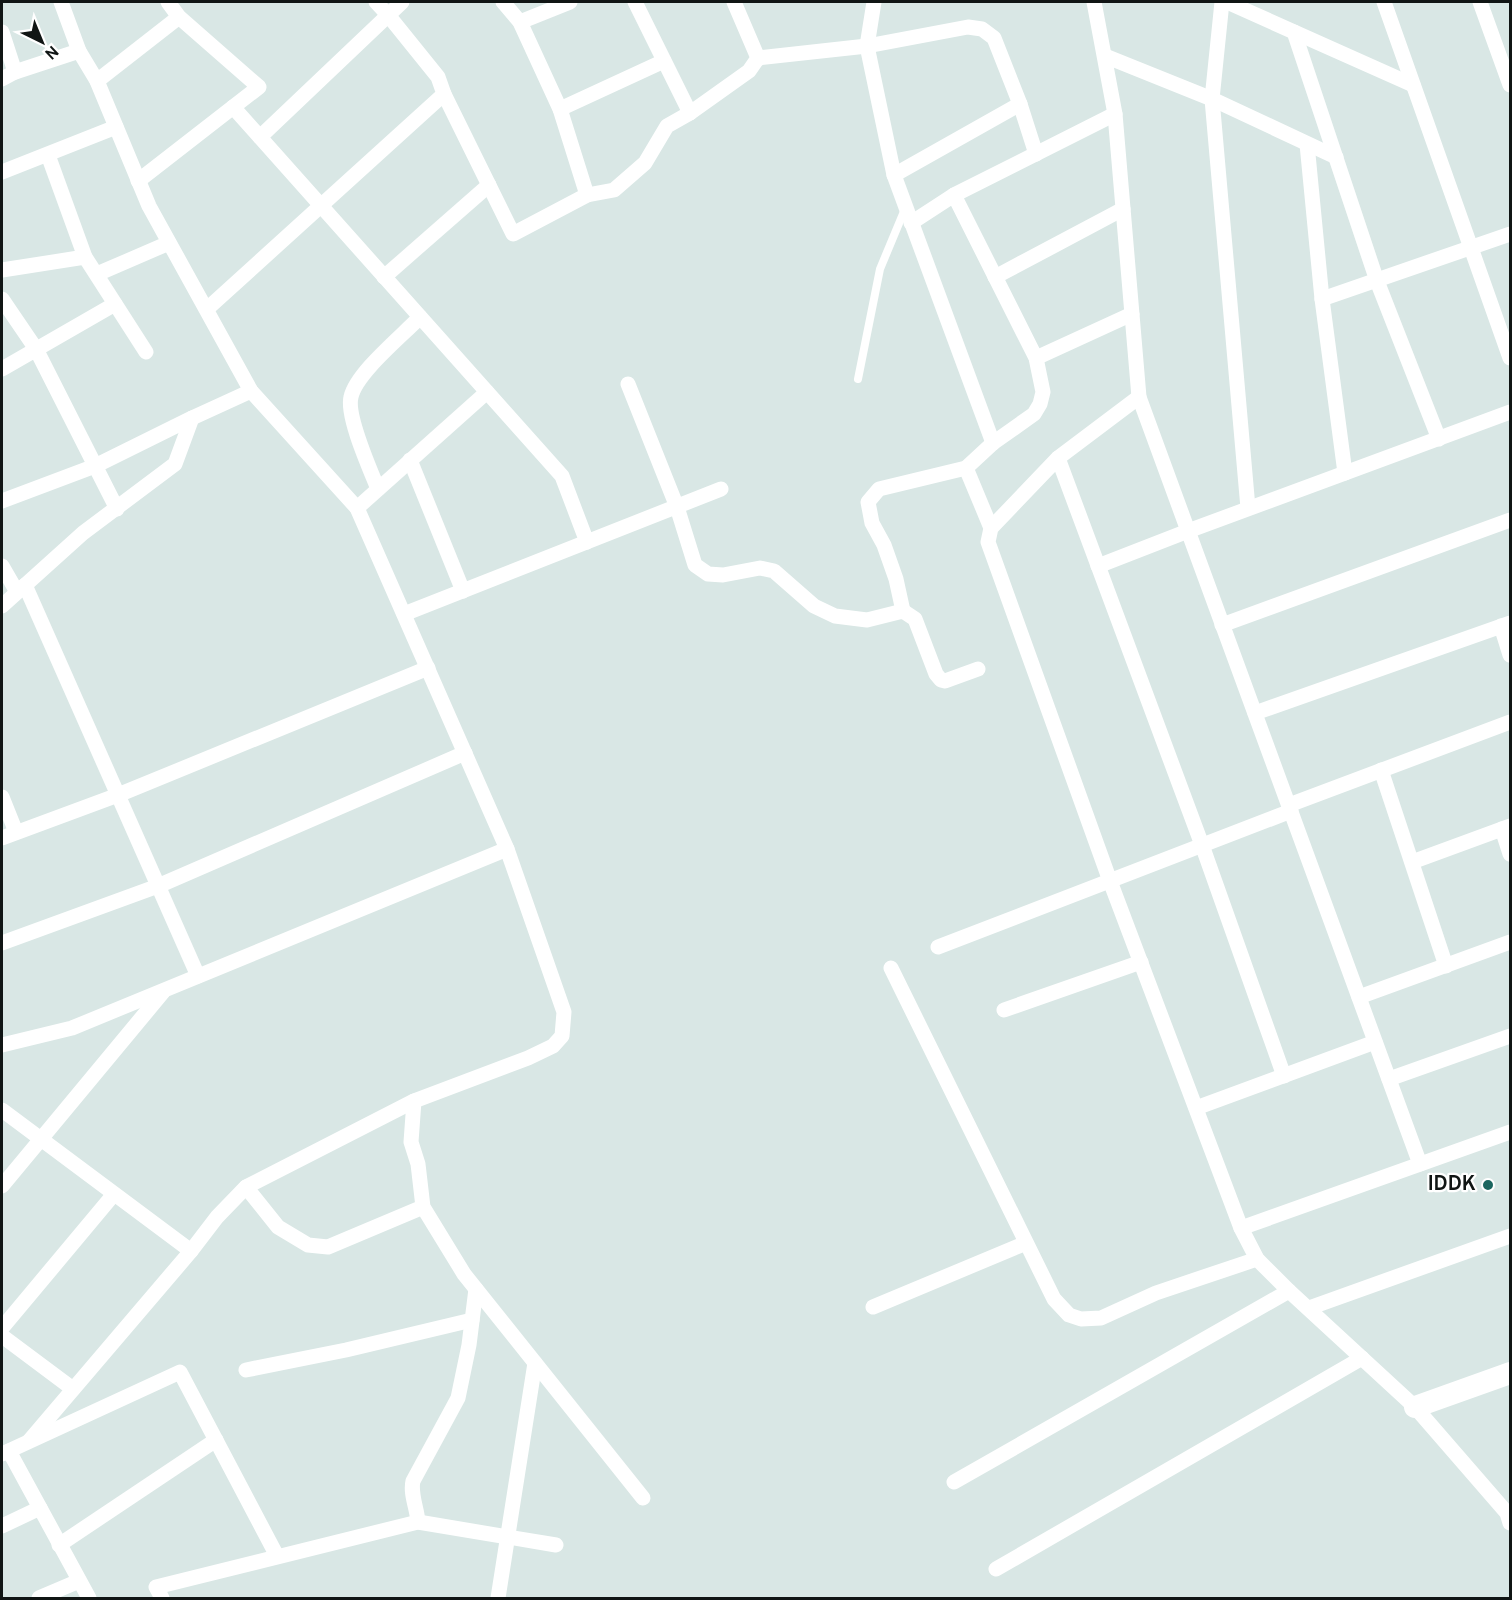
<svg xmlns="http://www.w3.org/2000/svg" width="1512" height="1600" font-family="Overpass,sans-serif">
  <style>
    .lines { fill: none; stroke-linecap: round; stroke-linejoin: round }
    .lane { stroke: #fff; stroke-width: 8 }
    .street { stroke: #fff; stroke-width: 15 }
    .secondary { stroke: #fff; stroke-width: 22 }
    .poi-dot { fill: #1b665f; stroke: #fff; stroke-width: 2 }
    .labels { text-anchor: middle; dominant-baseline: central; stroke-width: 4.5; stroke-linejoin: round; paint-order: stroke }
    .poi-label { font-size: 20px; font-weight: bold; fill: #101514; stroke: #fff; text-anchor: end }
  </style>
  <rect width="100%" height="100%" fill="#d9e7e5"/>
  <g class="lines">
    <polyline class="lane" points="858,379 880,269 905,209"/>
    <g class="street">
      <polyline points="635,2 690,113"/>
      <polyline points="874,2 867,46 894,175 993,443"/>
      <polyline points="1094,2 1115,114 1139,397 1420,1164"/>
      <polyline points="1222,2 1212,99 1248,508"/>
      <polyline points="1227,2 1413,85"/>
      <polyline points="1384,2 1510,358"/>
      <polyline points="1480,2 1510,85"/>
      <polyline points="520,22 570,2"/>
      <polyline points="2,32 15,72"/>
      <polyline points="1294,32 1377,281 1439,439"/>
      <polyline points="1105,56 1212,99 1336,157"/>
      <polyline points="758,58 867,46 968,27 982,29 994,38 1020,104 1036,154"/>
      <polyline points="2,79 15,72 79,51"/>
      <polyline points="97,81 179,17"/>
      <polyline points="444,94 513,234 587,195 560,109 520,22 503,2"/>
      <polyline points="233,107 562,476 587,542"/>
      <polyline points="560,109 664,61"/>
      <polyline points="260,137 402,2"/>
      <polyline points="1307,144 1322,299 1345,473"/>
      <polyline points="48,155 85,257 146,352"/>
      <polyline points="2,172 116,127"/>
      <polyline points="894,175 1020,104"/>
      <polyline points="138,181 259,87 179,17 168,2"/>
      <polyline points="587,195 614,190 645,163 667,126 690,113 749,71 758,58 734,2"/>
      <polyline points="911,223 954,195 1115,114"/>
      <polyline points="2,270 85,257"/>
      <polyline points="97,274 169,243"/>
      <polyline points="384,277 489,185"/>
      <polyline points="995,277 1123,209"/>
      <polyline points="2,299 36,349 117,509"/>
      <polyline points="1322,299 1510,234"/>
      <polyline points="207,309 444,94 438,77 388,15 376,2"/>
      <polyline points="1036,358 1132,314"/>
      <polyline points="2,369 115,304"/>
      <polyline points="628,384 677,507 695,565 708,574 723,575 760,568 774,571 814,606 835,616 867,620 903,611 915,619 936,674 941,680 945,681 978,669"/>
      <polyline points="1139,397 1058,458 991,528 988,542 1110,881 1241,1228 1257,1259 1289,1291 1415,1407 1507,1513 1510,1523"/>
      <polyline points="1058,458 1202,845 1284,1076"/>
      <polyline points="410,460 463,591"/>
      <polyline points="966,468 991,528"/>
      <path d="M378 489C370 469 346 416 351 397 356 373 402 336 420 317"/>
      <polyline points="2,501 95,466 192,418"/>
      <polyline points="357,508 487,392"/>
      <polyline points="2,566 17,592"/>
      <polyline points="1098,566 1188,531 1510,412"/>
      <polyline points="25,585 198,976"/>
      <polyline points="2,606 83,533 175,464 192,418 251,391"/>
      <polyline points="903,611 896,579 884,545 872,523 868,502 879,489 966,468 993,443 1034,414 1040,404 1043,392 1036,358 954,195"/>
      <polyline points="404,614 721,489"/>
      <polyline points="1222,625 1510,520"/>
      <polyline points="1501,626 1510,655"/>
      <polyline points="1255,713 1510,623"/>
      <polyline points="1381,770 1446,966"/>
      <polyline points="2,797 16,832"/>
      <polyline points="1289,805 1510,722"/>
      <polyline points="1502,829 1510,854"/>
      <polyline points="2,838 118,795 428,668"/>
      <polyline points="1412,862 1510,826"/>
      <polyline points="2,943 158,886 465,753"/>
      <polyline points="938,947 1291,811"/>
      <polyline points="891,968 1054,1299 1069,1315 1081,1319 1101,1318 1156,1293 1257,1259"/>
      <polyline points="1359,997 1510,942"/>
      <polyline points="1004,1010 1141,962"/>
      <polyline points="2,1045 72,1028 507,849"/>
      <polyline points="1389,1079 1510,1036"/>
      <polyline points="414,1101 411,1142 418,1164 423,1207 464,1274 643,1498"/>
      <polyline points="1196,1108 1375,1042"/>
      <polyline points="2,1110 191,1251"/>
      <polyline points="2,1186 163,992"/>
      <polyline points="246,1187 278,1227 308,1245 328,1247 423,1207"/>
      <polyline points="1241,1228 1510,1132"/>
      <polyline points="873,1307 1026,1243"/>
      <polyline points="1309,1308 1510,1236"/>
      <polyline points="2,1328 114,1194"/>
      <polyline points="2,1336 73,1389"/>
      <polyline points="246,1370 346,1350 472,1320"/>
      <polyline points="29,1441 191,1251 217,1217 246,1187 414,1101 528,1058 553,1046 562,1036 564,1012 507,849 357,508 251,391 149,206 97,81 79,51 61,2"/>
      <polyline points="9,1451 89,1598"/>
      <polyline points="2,1454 180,1372 277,1556"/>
      <polyline points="954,1482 1289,1291"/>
      <path d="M418 1522C417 1508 410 1494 413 1481L458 1398 469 1345 476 1289"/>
      <polyline points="2,1526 40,1508"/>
      <polyline points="59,1545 216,1440"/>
      <polyline points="996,1569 1362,1358"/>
      <polyline points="39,1598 79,1581"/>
      <polyline points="162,1598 156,1587 418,1522 556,1545"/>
      <polyline points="498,1598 535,1363"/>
    </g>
    <polyline class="secondary" points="1415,1407 1510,1373"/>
  </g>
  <circle class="poi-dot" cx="1488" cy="1185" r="6"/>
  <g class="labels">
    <g class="poi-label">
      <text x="1476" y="1185">IDDK</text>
    </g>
  </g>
  <rect width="1512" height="1600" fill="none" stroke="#101514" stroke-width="6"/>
  <g transform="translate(42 42) rotate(137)" stroke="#ffffff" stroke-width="4.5" paint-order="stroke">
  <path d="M0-4.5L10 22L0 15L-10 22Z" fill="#101514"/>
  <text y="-9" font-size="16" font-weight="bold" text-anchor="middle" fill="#101514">N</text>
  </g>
</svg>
